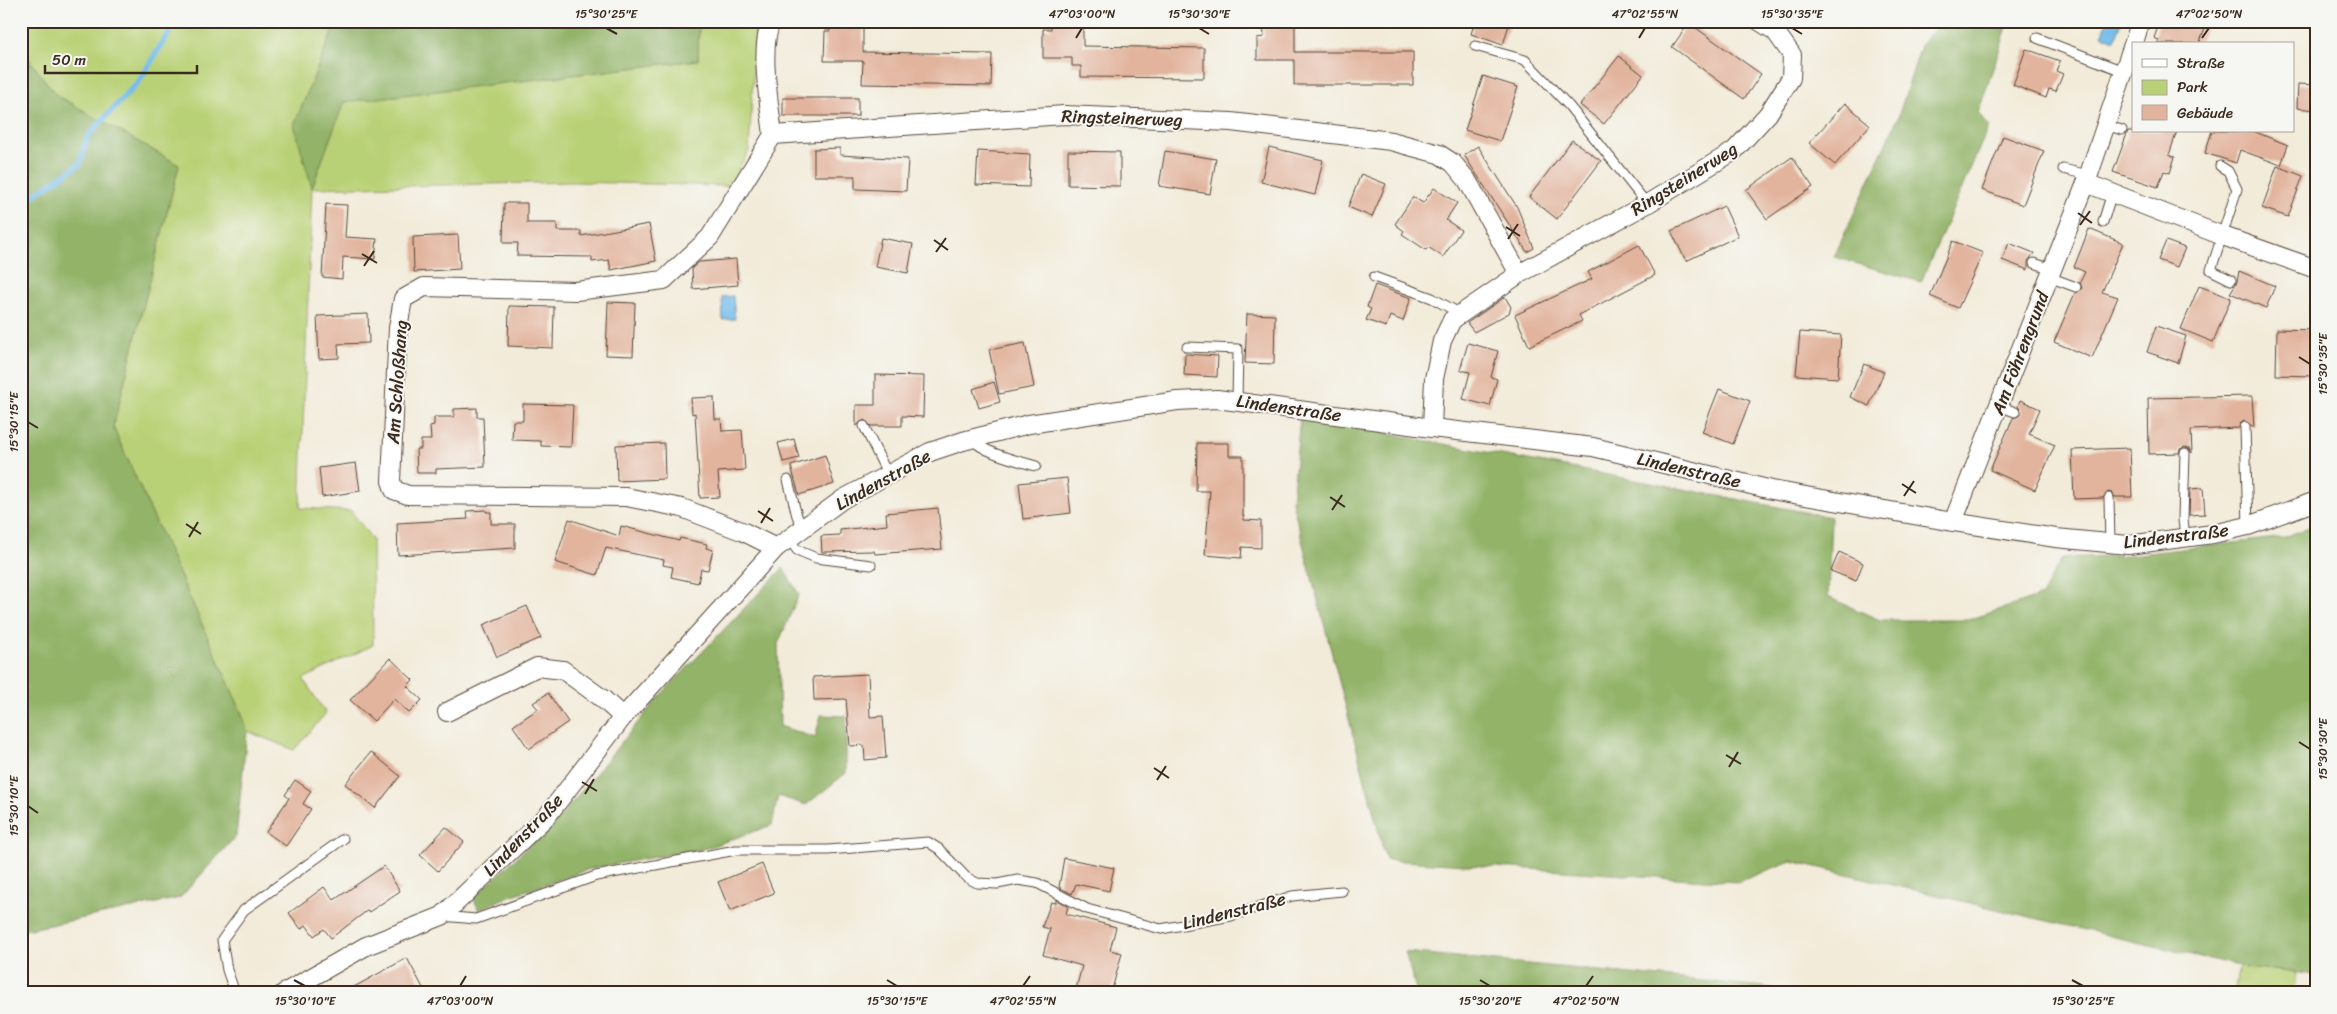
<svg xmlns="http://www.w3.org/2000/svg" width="2337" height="1014" font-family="Sriracha,sans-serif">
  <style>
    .green { fill: #b9d176; stroke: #7a7e4a }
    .forest { fill: #92b367; stroke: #666e42 }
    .water { fill: #72bceb; stroke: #567384 }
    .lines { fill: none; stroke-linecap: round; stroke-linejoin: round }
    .stream { stroke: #72bceb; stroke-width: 6 }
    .building { fill: #e2b49d }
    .lane-casing { stroke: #56473a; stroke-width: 11 }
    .street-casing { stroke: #56473a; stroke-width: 20 }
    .lane { stroke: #fff; stroke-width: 9 }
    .street { stroke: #fff; stroke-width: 18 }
    .ticks { fill: none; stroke: #3b2a1e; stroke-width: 2 }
    .labels { text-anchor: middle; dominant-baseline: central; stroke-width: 4; stroke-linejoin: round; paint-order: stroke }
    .street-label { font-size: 18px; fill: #3b2a1e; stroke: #f6f6f2 }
    .neatline { fill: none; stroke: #3b2a1e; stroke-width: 2 }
    .ticks-label { font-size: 12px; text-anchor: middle; fill: #3b2a1e }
  </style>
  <rect width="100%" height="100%" fill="#f6f6f2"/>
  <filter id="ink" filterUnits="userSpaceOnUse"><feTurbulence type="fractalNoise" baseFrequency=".02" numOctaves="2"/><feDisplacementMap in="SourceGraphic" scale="10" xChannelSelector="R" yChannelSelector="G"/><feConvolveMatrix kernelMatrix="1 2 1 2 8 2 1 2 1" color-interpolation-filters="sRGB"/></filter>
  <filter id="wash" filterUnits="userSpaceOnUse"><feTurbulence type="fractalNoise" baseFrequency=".0096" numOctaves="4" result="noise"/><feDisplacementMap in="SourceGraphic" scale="20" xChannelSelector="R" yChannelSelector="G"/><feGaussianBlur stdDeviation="1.12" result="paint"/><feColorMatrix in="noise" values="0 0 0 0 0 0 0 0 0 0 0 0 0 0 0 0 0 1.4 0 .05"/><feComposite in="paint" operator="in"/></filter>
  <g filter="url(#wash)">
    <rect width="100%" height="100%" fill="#f2ebd9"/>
    <g class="green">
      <polygon points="21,21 337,21 294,125 344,102 698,60 699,21 756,21 749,151 729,186 575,182 312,188 300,508 351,511 372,539 373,645 303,679 326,713 294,750 247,731 241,711 113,427 179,165 56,95 21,49"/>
      <polygon points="2239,966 2296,973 2294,993 2234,993"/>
    </g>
    <g class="forest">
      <polygon points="337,21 699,21 698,60 344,102 312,188 294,125"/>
      <polygon points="1942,21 2009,21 1978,113 1989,126 1921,282 1834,257 1898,117 1922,43"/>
      <polygon points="21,49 56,95 179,165 113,427 241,711 247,731 236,836 180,898 21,931"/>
      <polygon points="1300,417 1831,517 1828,597 1880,620 1968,620 2041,596 2062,558 2130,555 2285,537 2316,524 2316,975 2239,966 1791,861 1738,882 1386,860 1292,502"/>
      <polygon points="783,568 799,594 778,644 780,726 815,738 821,715 846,716 846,773 806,805 778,796 772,825 707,848 593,868 507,897 479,910 473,898 560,817 658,698"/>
      <polygon points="1405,952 1765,987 1790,993 1417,993"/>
    </g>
    <g class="water">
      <polygon points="2108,21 2122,21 2115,40 2102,35"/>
      <polygon points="733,296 735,319 723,320 722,297"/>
    </g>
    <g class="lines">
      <polyline class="stream" points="21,211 34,195 80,164 87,137 139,81 176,21"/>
    </g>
    <g id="blocks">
      <g class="building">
        <polygon points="831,21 863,21 863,52 992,54 991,86 862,84 863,61 824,61 825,31 830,31"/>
        <polygon points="1051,21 1083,21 1083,46 1204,48 1204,78 1081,77 1081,66 1072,66 1072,58 1043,58 1043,29 1051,29"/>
        <polygon points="1263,21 1295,21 1295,52 1413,52 1413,85 1294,85 1294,60 1257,60 1257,38 1264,37"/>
        <polygon points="1475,21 1510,21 1503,45 1471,34"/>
        <polygon points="2160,21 2208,21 2199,44 2157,44 2159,40 2154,38"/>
        <polygon points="1689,23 1761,74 1744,99 1672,47"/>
        <polygon points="2026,49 2060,61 2056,71 2063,74 2056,91 2049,89 2046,98 2013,85"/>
        <polygon points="1619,56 1643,75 1604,124 1580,105"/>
        <polygon points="1483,76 1518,87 1500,141 1465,130"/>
        <polygon points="2298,84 2316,85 2316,110 2297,108"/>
        <rect x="783" y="98" width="75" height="18"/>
        <polygon points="1845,103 1870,125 1835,165 1809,143"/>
        <polygon points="2128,131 2177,131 2169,155 2175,157 2170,173 2164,171 2158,187 2113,172"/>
        <polygon points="2212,131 2253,131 2288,145 2281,165 2240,150 2236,163 2205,153"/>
        <polygon points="2003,136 2044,151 2023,205 1982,190"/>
        <polygon points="1572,140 1601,161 1557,219 1529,197"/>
        <polygon points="1478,146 1517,207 1534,248 1527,252 1464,155"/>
        <polygon points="1269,147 1323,160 1315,195 1261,182"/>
        <polygon points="840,148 840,155 908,159 906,191 855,189 855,176 814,176 814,149"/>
        <polygon points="978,151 1030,154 1029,187 976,185"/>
        <polygon points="1068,151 1120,152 1120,186 1068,185"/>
        <polygon points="1165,151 1216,159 1210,194 1159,186"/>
        <polygon points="1792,157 1813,187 1767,219 1746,190"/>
        <polygon points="2277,166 2303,176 2288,217 2262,208"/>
        <polygon points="1361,174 1386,184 1372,217 1348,207"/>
        <polygon points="1434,188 1457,203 1446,220 1461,230 1443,257 1428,247 1426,250 1402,234 1404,231 1395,224 1413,197 1423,203"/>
        <polygon points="504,203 527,203 527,223 557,223 557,231 581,231 581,236 649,224 656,261 611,270 609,260 592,262 592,257 517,256 518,243 503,243"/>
        <polygon points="326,204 347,205 345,237 377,239 375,259 343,257 342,279 322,277"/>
        <polygon points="1724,206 1738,236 1686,261 1671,231"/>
        <polygon points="2089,229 2123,243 2102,292 2118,297 2092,358 2054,342 2075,293 2082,289 2080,282 2085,272 2074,267"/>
        <polygon points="458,235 460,269 414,272 413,237"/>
        <polygon points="881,238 913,244 908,273 875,267"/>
        <polygon points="1953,241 1983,253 1958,308 1930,296"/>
        <polygon points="2166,241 2185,248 2177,267 2158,260"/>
        <polygon points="2009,243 2034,253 2028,261 2028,270 2002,260"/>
        <polygon points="1639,245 1655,275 1579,315 1582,321 1529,346 1515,315 1592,279 1588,272"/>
        <polygon points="736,259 738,285 693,289 692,268 699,262"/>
        <polygon points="2239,271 2275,286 2266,308 2230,293 2237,282"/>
        <polygon points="1375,285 1411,298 1403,321 1390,316 1386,327 1366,320 1371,309 1367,307"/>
        <polygon points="2199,286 2231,298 2213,342 2181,329"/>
        <polygon points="1505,297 1511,307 1509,313 1474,332 1467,323"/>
        <polygon points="608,302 635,303 633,356 606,355"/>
        <polygon points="509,306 554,307 553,348 508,346"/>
        <polygon points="368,314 369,343 338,344 339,358 319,359 317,316"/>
        <polygon points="1247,314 1275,315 1274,364 1245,363"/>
        <polygon points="2156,326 2186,336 2178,363 2147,352"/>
        <polygon points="2277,329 2315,330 2314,376 2276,375"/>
        <polygon points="1800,332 1841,335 1838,378 1796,375"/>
        <polygon points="1025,343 1034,387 999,394 989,350"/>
        <polygon points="1468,343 1498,351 1491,377 1497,379 1490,406 1463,399 1470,372 1460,370"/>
        <polygon points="1185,354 1218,356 1217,377 1184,375"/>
        <polygon points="1864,364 1884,372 1869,406 1850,397"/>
        <polygon points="875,375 924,376 923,417 902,416 902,426 871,426 864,420 856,426 856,405 875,405"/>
        <polygon points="994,382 1000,402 979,408 973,389"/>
        <polygon points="1719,389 1750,401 1733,444 1702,432"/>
        <polygon points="2252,396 2254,427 2244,421 2240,424 2239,428 2191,430 2192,453 2189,448 2185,447 2180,449 2179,453 2149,454 2148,398"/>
        <polygon points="714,397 715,419 721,419 722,431 742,430 745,470 718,472 720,497 700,498 695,413 692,414 691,398"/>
        <polygon points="2020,400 2040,409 2029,434 2055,445 2035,490 1990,470 2013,418 2021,415 2021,411 2018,406"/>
        <polygon points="523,404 573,405 571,447 541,446 541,441 512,440 513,421 523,421"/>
        <polygon points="477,408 477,417 483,417 485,467 436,469 436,473 417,473 416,449 421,449 421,440 431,440 430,426 434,425 434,417 454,417 454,409"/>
        <polygon points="794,439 799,458 783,462 778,443"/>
        <polygon points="664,443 665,479 617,481 616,445"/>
        <polygon points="1197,443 1229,443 1229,456 1243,456 1243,516 1244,516 1244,520 1261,521 1261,548 1242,547 1241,558 1205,555 1210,491 1196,491"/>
        <polygon points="2130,448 2132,497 2115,497 2112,493 2108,492 2103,498 2074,499 2072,450"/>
        <polygon points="825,455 834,484 799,495 791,466"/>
        <polygon points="356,463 360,491 322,497 319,468"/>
        <polygon points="1067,478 1071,513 1023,519 1019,483"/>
        <polygon points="2203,488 2205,514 2189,515 2190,489"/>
        <polygon points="938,508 942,549 875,554 874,551 822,552 821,536 840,535 840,530 887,525 886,513"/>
        <polygon points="486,510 486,512 491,512 491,524 515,524 515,548 398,555 397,523 468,519 467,511"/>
        <polygon points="569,519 619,536 621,526 679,541 680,538 707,544 706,548 713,550 708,570 701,569 698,583 671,577 673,567 663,565 664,560 606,548 597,575 555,562"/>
        <polygon points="1839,552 1863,563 1856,581 1831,571"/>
        <polygon points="527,606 541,638 497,657 483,625"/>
        <polygon points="390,658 413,680 407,686 422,700 409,713 394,699 374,721 350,700"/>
        <polygon points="868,674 870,717 883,716 886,758 865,760 864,745 850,746 846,699 814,700 813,677"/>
        <polygon points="548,693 568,722 529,749 513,726 538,709 533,703"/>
        <polygon points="371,752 400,776 375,808 345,784"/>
        <polygon points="295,780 311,791 303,804 311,809 286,846 266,832 289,798 285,795"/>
        <polygon points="446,827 464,842 438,871 420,855"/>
        <polygon points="1064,858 1114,868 1109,891 1076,884 1072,894 1059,887"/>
        <polygon points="762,864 774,893 730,911 718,882"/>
        <polygon points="384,866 400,891 369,912 368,910 331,938 324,929 314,936 306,925 301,929 289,913 324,887 334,900"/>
        <polygon points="1056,900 1068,906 1066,914 1116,927 1110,950 1122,953 1111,993 1075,993 1082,966 1043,955 1050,929 1042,927 1051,902 1056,903"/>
        <polygon points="407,958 423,988 414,993 343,993"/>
      </g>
    </g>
  </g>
  <g filter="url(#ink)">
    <use href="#blocks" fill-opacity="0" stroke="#56473a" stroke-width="1"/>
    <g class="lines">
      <g class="lane-casing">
        <g id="lane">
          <polyline points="2037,38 2123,71"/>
          <polyline points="1475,46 1525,60 1569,106 1647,204"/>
          <polyline points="2105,125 2122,130"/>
          <polyline points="2220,166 2228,171 2237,189 2211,270 2231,280"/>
          <polyline points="2063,169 2088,175"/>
          <polyline points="2103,222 2112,193"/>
          <polyline points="2034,263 2052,269"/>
          <polyline points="1374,277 1432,298 1461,314"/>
          <polyline points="2049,277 2076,287"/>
          <polyline points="1187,347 1238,349 1237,401"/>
          <polyline points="1999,406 2015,412"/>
          <polyline points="864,426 888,475"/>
          <polyline points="2245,427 2248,526"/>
          <path d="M972 439C983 453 1019 461 1036 466"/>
          <polyline points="2185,453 2183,519 2185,538"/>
          <polyline points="788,480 797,516 803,528"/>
          <polyline points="2109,498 2110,543"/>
          <polyline points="789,539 797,550 816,558 871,565"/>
          <polyline points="442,916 476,919 596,876 736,850 828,850 928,842 939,849 966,877 977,883 997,884 1018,880 1037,883 1087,909 1161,929 1231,916 1292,896 1342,891"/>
          <polyline points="235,993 227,970 222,940 244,910 343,839"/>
        </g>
      </g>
      <g class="street-casing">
        <g id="street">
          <path d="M772 21C758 46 770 107 773 135"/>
          <polyline points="773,135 710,237 664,280 576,291 424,287 403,299 398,328 391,481 394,490 408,495 626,497 682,508 744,532 776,548"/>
          <polyline points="773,135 1064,115 1231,122 1391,141 1439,154 1453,163 1467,180 1519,274"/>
          <polyline points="2086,183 2141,21"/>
          <polyline points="1432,428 1434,379 1442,341 1452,320 1519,274 1647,204 1734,151 1768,114 1791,78 1792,55 1775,31 1759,21"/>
          <polyline points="1953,522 2086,183 2223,236 2316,269"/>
          <polyline points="447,712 537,667 563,670 603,699 623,717"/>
          <polyline points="284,993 366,946 442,916 547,816 623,717 776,548 843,499 930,452 963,441 1029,424 1177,401 1217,399 1432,428 1593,447 1772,490 1953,522 2056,538 2128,545 2213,534 2248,526 2316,501"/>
        </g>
      </g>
      <use href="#lane" class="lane"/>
      <use href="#street" class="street"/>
    </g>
  </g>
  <path class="ticks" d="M606 28 617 34M1199 28 1209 34M1792 28 1802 34M1076 38 1082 28M1639 38 1645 28M2202 38 2209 28M2078 213 2092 223M2080 225 2090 211M1506 227 1520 236M1508 239 1518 224M934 240 948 250M936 252 946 238M362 254 377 263M364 266 374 251M2299 357 2310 364M28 422 38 428M1902 484 1916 493M1904 496 1914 481M1330 497 1345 507M1332 510 1342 495M758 511 773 521M761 523 770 508M186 524 201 534M189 537 198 522M2299 742 2310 749M1726 755 1741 764M1729 767 1738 752M1154 768 1169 778M1157 780 1166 766M582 782 597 791M585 794 594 779M28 806 38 813M294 980 305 986M887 980 897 986M1480 980 1490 986M2072 980 2083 986M460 986 466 976M1023 986 1030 976M1586 986 1593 976"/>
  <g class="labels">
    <g class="street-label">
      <text transform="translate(1122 118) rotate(2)">Ringsteinerweg</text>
      <text transform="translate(1684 179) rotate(-32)">Ringsteinerweg</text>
      <text transform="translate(2020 353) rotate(-69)">Am Föhrengrund</text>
      <text transform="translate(397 382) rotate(-86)">Am Schloßhang</text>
      <text transform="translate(1289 408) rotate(8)">Lindenstraße</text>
      <text transform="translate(1689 470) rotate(13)">Lindenstraße</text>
      <text transform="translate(883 480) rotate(-29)">Lindenstraße</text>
      <text transform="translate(2176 536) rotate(-7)">Lindenstraße</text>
      <text transform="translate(523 835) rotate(-46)">Lindenstraße</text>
      <text transform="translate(1234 911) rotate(-14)">Lindenstraße</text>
    </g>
  </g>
  <rect width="2337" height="1014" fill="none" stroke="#f6f6f2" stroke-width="55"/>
  <rect x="2132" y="42" width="162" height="90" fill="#f6f6f2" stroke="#aba49d"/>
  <rect x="2142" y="59" width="25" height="8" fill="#ffffff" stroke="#aba49d"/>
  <text x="2177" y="68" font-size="15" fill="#3b2a1e">Straße</text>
  <rect x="2142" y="80" width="25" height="15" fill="#b9d176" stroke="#aba49d"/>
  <text x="2177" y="92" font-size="15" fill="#3b2a1e">Park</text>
  <rect x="2142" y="105" width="25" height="15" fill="#e2b49d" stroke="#aba49d"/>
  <text x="2177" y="118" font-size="15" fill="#3b2a1e">Gebäude</text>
  <path d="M45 65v8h152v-8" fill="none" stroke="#3b2a1e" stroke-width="2.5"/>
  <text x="52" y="65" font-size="15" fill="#3b2a1e" stroke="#f6f6f2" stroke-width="4" paint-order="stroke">50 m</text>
  <rect x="28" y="28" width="2282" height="958" class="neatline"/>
  <g class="ticks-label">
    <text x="606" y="18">15°30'25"E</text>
    <text x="1082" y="18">47°03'00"N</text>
    <text x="1199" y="18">15°30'30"E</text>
    <text x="1645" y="18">47°02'55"N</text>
    <text x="1792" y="18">15°30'35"E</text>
    <text x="2209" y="18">47°02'50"N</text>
    <text transform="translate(2323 364) rotate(-90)" y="4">15°30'35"E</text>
    <text transform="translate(14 422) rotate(-90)" y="4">15°30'15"E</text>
    <text transform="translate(2323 749) rotate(-90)" y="4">15°30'30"E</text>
    <text transform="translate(14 806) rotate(-90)" y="4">15°30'10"E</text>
    <text x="305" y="1005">15°30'10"E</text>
    <text x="460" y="1005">47°03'00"N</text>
    <text x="897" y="1005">15°30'15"E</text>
    <text x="1023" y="1005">47°02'55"N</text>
    <text x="1490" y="1005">15°30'20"E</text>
    <text x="1586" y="1005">47°02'50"N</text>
    <text x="2083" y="1005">15°30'25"E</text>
  </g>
</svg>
